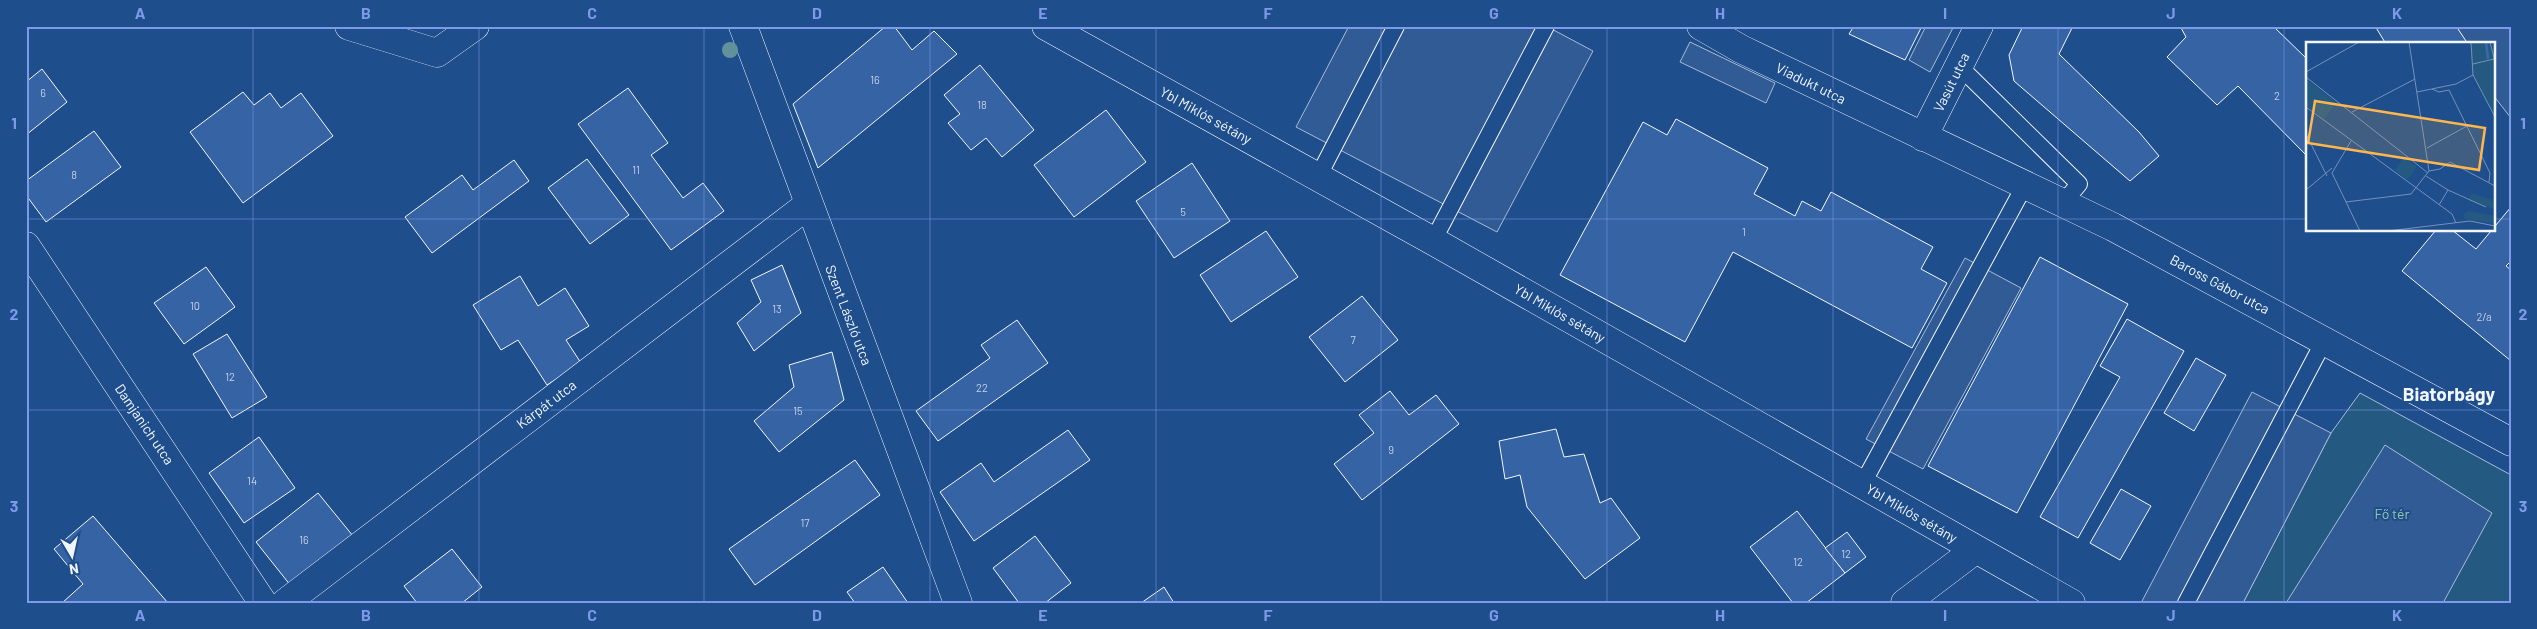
<svg xmlns="http://www.w3.org/2000/svg" width="2537" height="629" font-family="Barlow,sans-serif">
  <style>
    .green { fill: #245a82; stroke: #a8bbd7 }
    .parking { fill: #305b95; stroke: #a8bbd7 }
    .building { fill: #3563a3; stroke: #f2f6ff }
    .lines { fill: none; stroke-linecap: round; stroke-linejoin: round }
    .service-casing { stroke: #f2f6ff; stroke-width: 18 }
    .minor-casing { stroke: #f2f6ff; stroke-width: 29 }
    .tertiary-casing { stroke: #f2f6ff; stroke-width: 29 }
    .service { stroke: #1f4e8c; stroke-width: 16 }
    .minor { stroke: #1f4e8c; stroke-width: 28 }
    .tertiary { stroke: #1f4e8c; stroke-width: 28 }
    .tree { fill: #61919a }
    .grid { fill: none; stroke: #7d9aea; stroke-width: 1; stroke-opacity: 0.55 }
    .labels { text-anchor: middle; dominant-baseline: central; stroke-width: 4; stroke-linejoin: round; paint-order: stroke }
    .number-label { font-size: 11px; fill: #c3d1e8 }
    .street-label { font-size: 14px; fill: #f2f6ff; stroke: #1f4e8c }
    .park-label { font-size: 14px; fill: #97c8a6; stroke: #1f4e8c }
    .district-label { font-size: 19px; font-weight: bold; fill: #f2f6ff; stroke: #1f4e8c }
    .inset-river { fill: none; stroke: #3b69a3; stroke-width: 2.5 }
    .inset-road { fill: none; stroke: #7391ba; stroke-width: 1 }
    .view { fill: #ffb74d; fill-opacity: 0.15; stroke: #ffb74d; stroke-width: 2.5 }
    .inset-edge { fill: none; stroke: #f2f6ff; stroke-width: 2.5 }
    .neatline { fill: none; stroke: #7d9aea; stroke-width: 2 }
    .grid-label { font-size: 16px; text-anchor: middle; font-weight: bold; fill: #7d9aea }
  </style>
  <rect width="100%" height="100%" fill="#1f4e8c"/>
  <polygon class="green" points="2360,393 2511,475 2511,603 2243,603 2331,433"/>
  <g class="parking">
    <polygon points="1349,26 1546,26 1593,51 1497,232 1296,127"/>
    <polygon points="1926,26 1954,26 1930,72 1909,60"/>
    <polygon points="2440,26 2511,26 2511,118 2493,95 2493,44 2454,44"/>
    <polygon points="1690,42 1775,83 1766,103 1680,62"/>
    <polygon points="1965,258 2021,288 1923,469 1866,439"/>
    <polygon points="2252,392 2331,433 2243,603 2141,603"/>
    <polygon points="2385,445 2492,513 2443,603 2286,603"/>
  </g>
  <g class="building">
    <polygon points="886,26 894,26 912,50 934,31 957,54 818,168 793,104"/>
    <polygon points="1854,26 1922,26 1905,60 1849,34"/>
    <polygon points="2023,26 2073,26 2059,54 2139,132 2159,156 2130,181 2014,81 2009,55"/>
    <polygon points="2180,26 2273,26 2307,59 2307,156 2238,86 2217,105 2167,57 2186,37"/>
    <polygon points="2375,26 2456,26 2468,44 2386,44"/>
    <polygon points="980,65 1034,130 1002,157 986,138 971,150 948,123 960,114 944,95"/>
    <polygon points="42,69 67,102 26,135 26,82"/>
    <polygon points="628,88 668,143 651,155 683,198 703,183 724,211 671,250 578,124"/>
    <polygon points="243,92 254,105 270,93 281,108 301,93 333,136 243,203 190,132"/>
    <polygon points="1106,110 1146,162 1074,217 1034,165"/>
    <polygon points="1676,119 1768,168 1754,194 1795,216 1802,201 1821,211 1831,192 1933,247 1921,269 1947,283 1912,348 1733,252 1685,342 1560,275 1643,122 1667,135"/>
    <polygon points="94,131 121,167 46,222 26,195 26,181"/>
    <polygon points="587,159 629,215 590,244 548,188"/>
    <polygon points="514,160 529,181 432,253 405,217 462,175 473,190"/>
    <polygon points="1192,163 1230,221 1174,258 1136,201"/>
    <polygon points="2511,207 2511,261 2506,266 2511,270 2511,361 2402,271 2436,230 2452,230 2476,249"/>
    <polygon points="1266,231 1298,277 1231,322 1200,275"/>
    <polygon points="2040,257 2128,304 2017,513 1928,466"/>
    <polygon points="782,265 801,313 754,351 737,323 761,302 751,280"/>
    <polygon points="206,267 235,307 184,344 154,303"/>
    <polygon points="520,276 538,306 565,288 589,326 566,340 581,363 547,385 518,340 501,350 473,305"/>
    <polygon points="1362,296 1398,340 1345,382 1309,337"/>
    <polygon points="2127,319 2184,351 2078,538 2040,517 2120,377 2100,366"/>
    <polygon points="1017,320 1048,363 938,441 916,411 990,358 981,345"/>
    <polygon points="227,334 267,397 232,418 193,354"/>
    <polygon points="832,352 844,400 779,452 754,421 794,387 789,365"/>
    <polygon points="2196,358 2226,375 2194,431 2164,413"/>
    <polygon points="1390,391 1409,415 1436,395 1459,424 1362,500 1334,464 1374,433 1359,415"/>
    <polygon points="1556,429 1564,457 1584,454 1600,503 1611,498 1640,538 1585,579 1527,507 1520,475 1505,479 1499,441"/>
    <polygon points="1068,430 1090,460 974,541 940,492 981,463 994,482"/>
    <polygon points="259,437 295,488 244,523 209,473"/>
    <polygon points="855,460 880,495 755,585 729,549"/>
    <polygon points="2121,489 2151,506 2120,560 2090,543"/>
    <polygon points="318,493 353,536 291,586 256,542"/>
    <polygon points="1797,511 1845,573 1806,603 1793,603 1750,547"/>
    <polygon points="93,516 168,603 62,603 83,584 54,549"/>
    <polygon points="1847,532 1866,557 1845,573 1825,548"/>
    <polygon points="1035,536 1071,583 1045,603 1019,603 993,568"/>
    <polygon points="452,549 482,587 462,603 417,603 404,586"/>
    <polygon points="883,567 908,603 855,603 847,592"/>
    <polygon points="1164,587 1174,603 1141,603"/>
  </g>
  <g class="lines">
    <g class="service-casing">
      <g id="service">
        <polyline points="1959,66 2079,184 2063,203"/>
        <polyline points="1318,177 1396,26"/>
        <polyline points="1433,241 1546,26"/>
        <polyline points="1862,485 2025,185"/>
        <polyline points="2186,603 2324,341"/>
      </g>
    </g>
    <g class="minor-casing">
      <g id="minor">
        <polyline points="349,26 437,53 475,26"/>
        <polyline points="1046,26 1433,241 2071,603"/>
        <polyline points="1923,137 1979,26"/>
        <polyline points="26,246 263,603"/>
        <polyline points="285,603 808,205"/>
        <polyline points="1905,603 1975,550"/>
      </g>
    </g>
    <g class="tertiary-casing">
      <g id="tertiary">
        <polyline points="743,26 958,603"/>
        <polyline points="1701,26 1741,49 2113,227 2511,442"/>
      </g>
    </g>
    <use href="#service" class="service"/>
    <use href="#minor" class="minor"/>
    <use href="#tertiary" class="tertiary"/>
  </g>
  <circle class="tree" cx="730" cy="50" r="8"/>
  <path class="grid" d="M253 26V603M479 26V603M704 26V603M930 26V603M1156 26V603M1381 26V603M1607 26V603M1833 26V603M2058 26V603M2284 26V603M26 219H2307M2493 219H2511M26 410H2511"/>
  <g class="labels">
    <g class="number-label">
      <text x="875" y="79">16</text>
      <text x="43" y="92">6</text>
      <text x="2277" y="95">2</text>
      <text x="982" y="104">18</text>
      <text x="636" y="169">11</text>
      <text x="74" y="174">8</text>
      <text x="1183" y="211">5</text>
      <text x="1744" y="231">1</text>
      <text x="195" y="305">10</text>
      <text x="777" y="308">13</text>
      <text x="2484" y="316">2/a</text>
      <text x="1353" y="339">7</text>
      <text x="230" y="376">12</text>
      <text x="982" y="387">22</text>
      <text x="798" y="410">15</text>
      <text x="1391" y="449">9</text>
      <text x="252" y="480">14</text>
      <text x="805" y="522">17</text>
      <text x="304" y="539">16</text>
      <text x="1846" y="553">12</text>
      <text x="1798" y="561">12</text>
    </g>
    <g class="street-label">
      <text transform="translate(1951 82) rotate(-64)">Vasút utca</text>
      <text transform="translate(1811 83) rotate(26)">Viadukt utca</text>
      <text transform="translate(1206 115) rotate(29)">Ybl Miklós sétány</text>
      <text transform="translate(2220 284) rotate(28)">Baross Gábor utca</text>
      <text transform="translate(1560 313) rotate(30)">Ybl Miklós sétány</text>
      <text transform="translate(849 315) rotate(69)">Szent László utca</text>
      <text transform="translate(546 404) rotate(-37)">Kárpát utca</text>
      <text transform="translate(145 424) rotate(56)">Damjanich utca</text>
      <text transform="translate(1912 513) rotate(30)">Ybl Miklós sétány</text>
    </g>
    <g class="park-label">
      <text x="2392" y="513">Fő tér</text>
    </g>
    <g class="district-label">
      <text x="2449" y="393">Biatorbágy</text>
    </g>
  </g>
  <g transform="translate(2306 42)">
    <rect width="189" height="189" fill="#1f4e8c"/>
    <path d="M164 0H183L189 23V75L167 33ZM0 37 31 61 18 77 0 63ZM98 115 111 125 101 138 89 128ZM166 151 189 159V167L162 159ZM163 169 189 174V181L158 177 157 173Z" fill="#245a82"/>
    <path class="inset-river" d="M180 0 182 17"/>
    <path class="inset-road" d="M165 0 167 33 189 75M184 0 189 20M167 22 188 17M0 30 53 0M0 35 122 131M126 47 133 50 143 48 184 131 183 140M111 50 150 42 167 33M0 65 146 172 150 181M46 70 109 37M0 92 21 134M45 99 26 131 54 189M121 106 161 84M123 129 134 127 144 120 189 144M120 134 142 148 180 165M0 148 26 126M40 160 105 152 123 129 103 0M133 163 142 148M82 189 164 179 189 184"/>
    <path class="view" d="M9 59 179 86 173 128 2 101Z"/>
    <rect width="189" height="189" class="inset-edge"/>
  </g>
  <rect width="2537" height="629" fill="none" stroke="#1f4e8c" stroke-width="55"/>
  <g transform="translate(72 556) rotate(171)" stroke="#1f4e8c" stroke-width="4" paint-order="stroke">
  <path d="M0-4L9 19L0 12L-9 19Z" fill="#f2f6ff"/>
  <text y="-8" font-size="14" font-weight="bold" text-anchor="middle" fill="#f2f6ff">N</text>
  </g>
  <rect x="28" y="28" width="2482" height="574" class="neatline"/>
  <g class="grid-label">
    <text x="140" y="19">A</text>
    <text x="366" y="19">B</text>
    <text x="592" y="19">C</text>
    <text x="817" y="19">D</text>
    <text x="1043" y="19">E</text>
    <text x="1268" y="19">F</text>
    <text x="1494" y="19">G</text>
    <text x="1720" y="19">H</text>
    <text x="1945" y="19">I</text>
    <text x="2171" y="19">J</text>
    <text x="2397" y="19">K</text>
    <text x="14" y="129">1</text>
    <text x="2523" y="129">1</text>
    <text x="14" y="320">2</text>
    <text x="2523" y="320">2</text>
    <text x="14" y="512">3</text>
    <text x="2523" y="512">3</text>
    <text x="140" y="621">A</text>
    <text x="366" y="621">B</text>
    <text x="592" y="621">C</text>
    <text x="817" y="621">D</text>
    <text x="1043" y="621">E</text>
    <text x="1268" y="621">F</text>
    <text x="1494" y="621">G</text>
    <text x="1720" y="621">H</text>
    <text x="1945" y="621">I</text>
    <text x="2171" y="621">J</text>
    <text x="2397" y="621">K</text>
  </g>
</svg>
